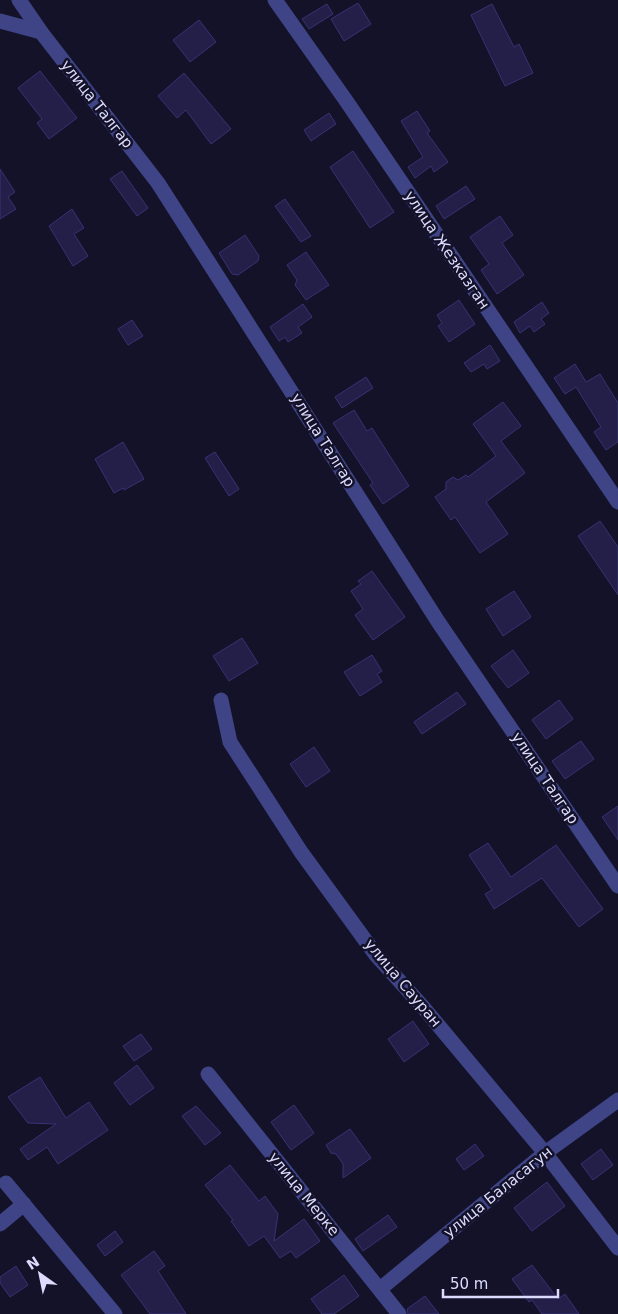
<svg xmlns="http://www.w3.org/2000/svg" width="618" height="1314" font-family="'DejaVu Sans',sans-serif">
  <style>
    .building { fill: #231f49; stroke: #383274 }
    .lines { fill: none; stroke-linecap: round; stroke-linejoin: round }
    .minor { stroke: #3f4486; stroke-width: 15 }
    .labels { text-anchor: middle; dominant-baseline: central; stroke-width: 5; stroke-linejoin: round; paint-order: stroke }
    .street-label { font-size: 15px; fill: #dcdbfd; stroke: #131229 }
  </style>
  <rect width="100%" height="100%" fill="#131229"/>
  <g class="building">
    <polygon points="358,3 371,24 344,41 331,19"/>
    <polygon points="327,4 333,14 309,29 302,19"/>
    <polygon points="492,4 514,47 519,44 533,73 505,86 471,15"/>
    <polygon points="199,20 216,42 190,62 173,40"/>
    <polygon points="40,71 77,118 49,139 37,123 42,119 18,88"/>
    <polygon points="184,73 231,129 211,144 186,110 177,118 158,96"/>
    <polygon points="417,111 430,131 427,133 448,162 434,172 431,166 415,178 408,167 423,157 401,121"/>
    <polygon points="329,113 336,124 311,141 304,130"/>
    <polygon points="353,151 394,212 370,228 330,167"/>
    <polygon points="0,169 15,192 8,197 16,209 0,219"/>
    <polygon points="122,171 148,208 137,216 110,179"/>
    <polygon points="466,186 475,199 444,219 436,206"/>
    <polygon points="285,199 311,236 301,242 275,206"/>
    <polygon points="72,209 84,228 74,234 88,256 73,266 49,226"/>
    <polygon points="500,216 513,235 502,243 524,275 497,294 481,270 489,264 470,237"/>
    <polygon points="245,235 259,256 258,261 238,275 232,274 219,253"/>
    <polygon points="306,252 329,285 306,300 295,285 297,280 287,265"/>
    <polygon points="459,300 475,324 449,342 438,326 442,323 437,315"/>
    <polygon points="542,302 549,313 541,319 545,324 534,332 530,326 520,333 514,322"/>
    <polygon points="303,304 312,317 298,327 302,333 288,342 285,337 279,341 270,327"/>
    <polygon points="132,320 143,336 128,345 118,329"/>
    <polygon points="490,345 500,361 487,369 484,364 471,372 464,363"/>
    <polygon points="575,364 586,382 600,374 618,403 618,442 606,450 594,432 601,427 576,387 565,394 554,378"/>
    <polygon points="366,377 373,388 342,408 335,397"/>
    <polygon points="503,402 521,426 501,441 525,473 486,502 508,534 480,553 455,517 451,520 435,497 446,489 446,482 453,477 458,480 466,475 468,477 496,456 473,424"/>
    <polygon points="354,410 367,431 372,428 409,486 383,504 370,485 373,483 333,423"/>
    <polygon points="123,442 144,479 124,490 123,488 114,493 95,459"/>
    <polygon points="215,452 239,489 229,496 205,458"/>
    <polygon points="600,521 618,547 618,595 578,536"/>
    <polygon points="372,571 405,617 373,640 355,615 363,609 351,591 361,584 358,581"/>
    <polygon points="514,591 531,617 503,636 486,609"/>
    <polygon points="242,638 258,663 229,681 213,656"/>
    <polygon points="513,650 529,673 508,688 491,666"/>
    <polygon points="372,655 382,671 377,674 382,682 360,696 344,672"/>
    <polygon points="457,692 466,704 422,734 414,722"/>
    <polygon points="559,700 573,719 546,739 532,720"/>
    <polygon points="581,741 594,759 565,779 552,761"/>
    <polygon points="314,747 330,771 306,787 290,764"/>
    <polygon points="618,806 618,840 602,817"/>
    <polygon points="488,843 511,877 556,845 603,909 579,927 542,878 494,909 485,894 492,890 469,855"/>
    <polygon points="413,1021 429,1044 404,1062 388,1039"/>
    <polygon points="141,1034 152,1049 134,1061 123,1046"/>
    <polygon points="137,1065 154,1088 130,1105 114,1083"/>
    <polygon points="40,1077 66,1118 89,1102 108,1130 58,1164 47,1147 28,1160 20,1149 56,1124 28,1123 8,1097"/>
    <polygon points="294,1105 314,1133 291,1150 271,1122"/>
    <polygon points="196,1106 221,1133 205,1145 182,1116"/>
    <polygon points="350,1129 371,1158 343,1178 343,1164 336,1154 331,1153 326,1145"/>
    <polygon points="475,1144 484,1156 464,1170 456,1159"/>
    <polygon points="601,1149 613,1165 593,1180 581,1164"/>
    <polygon points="230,1165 259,1201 265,1196 278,1214 274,1241 304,1219 320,1241 296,1258 291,1251 280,1258 264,1236 249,1246 231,1221 233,1220 205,1185"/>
    <polygon points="547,1182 565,1206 532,1231 514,1208"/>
    <polygon points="388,1215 397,1227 363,1251 355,1239"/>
    <polygon points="115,1231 123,1242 105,1256 97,1245"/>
    <polygon points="154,1251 165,1266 158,1271 186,1314 150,1314 121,1275"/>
    <polygon points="532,1265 558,1299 565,1294 579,1314 542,1314 532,1300 529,1302 512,1279"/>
    <polygon points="16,1266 28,1285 10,1297 0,1283 0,1277"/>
    <polygon points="344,1275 359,1296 334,1314 322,1314 311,1299"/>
    <polygon points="425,1296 439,1314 408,1314 407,1309"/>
  </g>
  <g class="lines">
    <g class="minor">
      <polyline points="19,0 41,32 158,183 439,623 618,886"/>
      <polyline points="275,0 347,102 618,502"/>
      <polyline points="0,21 41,32"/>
      <polyline points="221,700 230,742 301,852 376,955 423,1007 545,1153 618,1248"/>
      <polyline points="208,1074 399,1314"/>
      <polyline points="6,1183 115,1314"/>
      <polyline points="0,1224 24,1204"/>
      <polyline points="380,1289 545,1153 618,1100"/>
    </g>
  </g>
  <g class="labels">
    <g class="street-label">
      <text transform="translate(97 104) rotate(52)">улица Талгар</text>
      <text transform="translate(447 250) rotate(56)">улица Жезказган</text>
      <text transform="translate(323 440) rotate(58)">улица Талгар</text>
      <text transform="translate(545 778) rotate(56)">улица Талгар</text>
      <text transform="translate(403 983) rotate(50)">улица Сауран</text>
      <text transform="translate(498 1192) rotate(-39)">улица Баласагун</text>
      <text transform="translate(304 1194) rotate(51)">улица Мерке</text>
    </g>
  </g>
  <g transform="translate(40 1274) rotate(327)" stroke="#131229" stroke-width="4" paint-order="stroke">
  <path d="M0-4L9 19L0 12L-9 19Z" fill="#dcdbfd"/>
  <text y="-8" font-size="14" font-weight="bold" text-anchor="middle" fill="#dcdbfd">N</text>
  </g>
  <path d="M443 1289v8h115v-8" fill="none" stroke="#dcdbfd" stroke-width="2.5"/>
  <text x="450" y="1289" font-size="15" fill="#dcdbfd" stroke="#131229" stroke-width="4" paint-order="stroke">50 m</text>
</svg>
